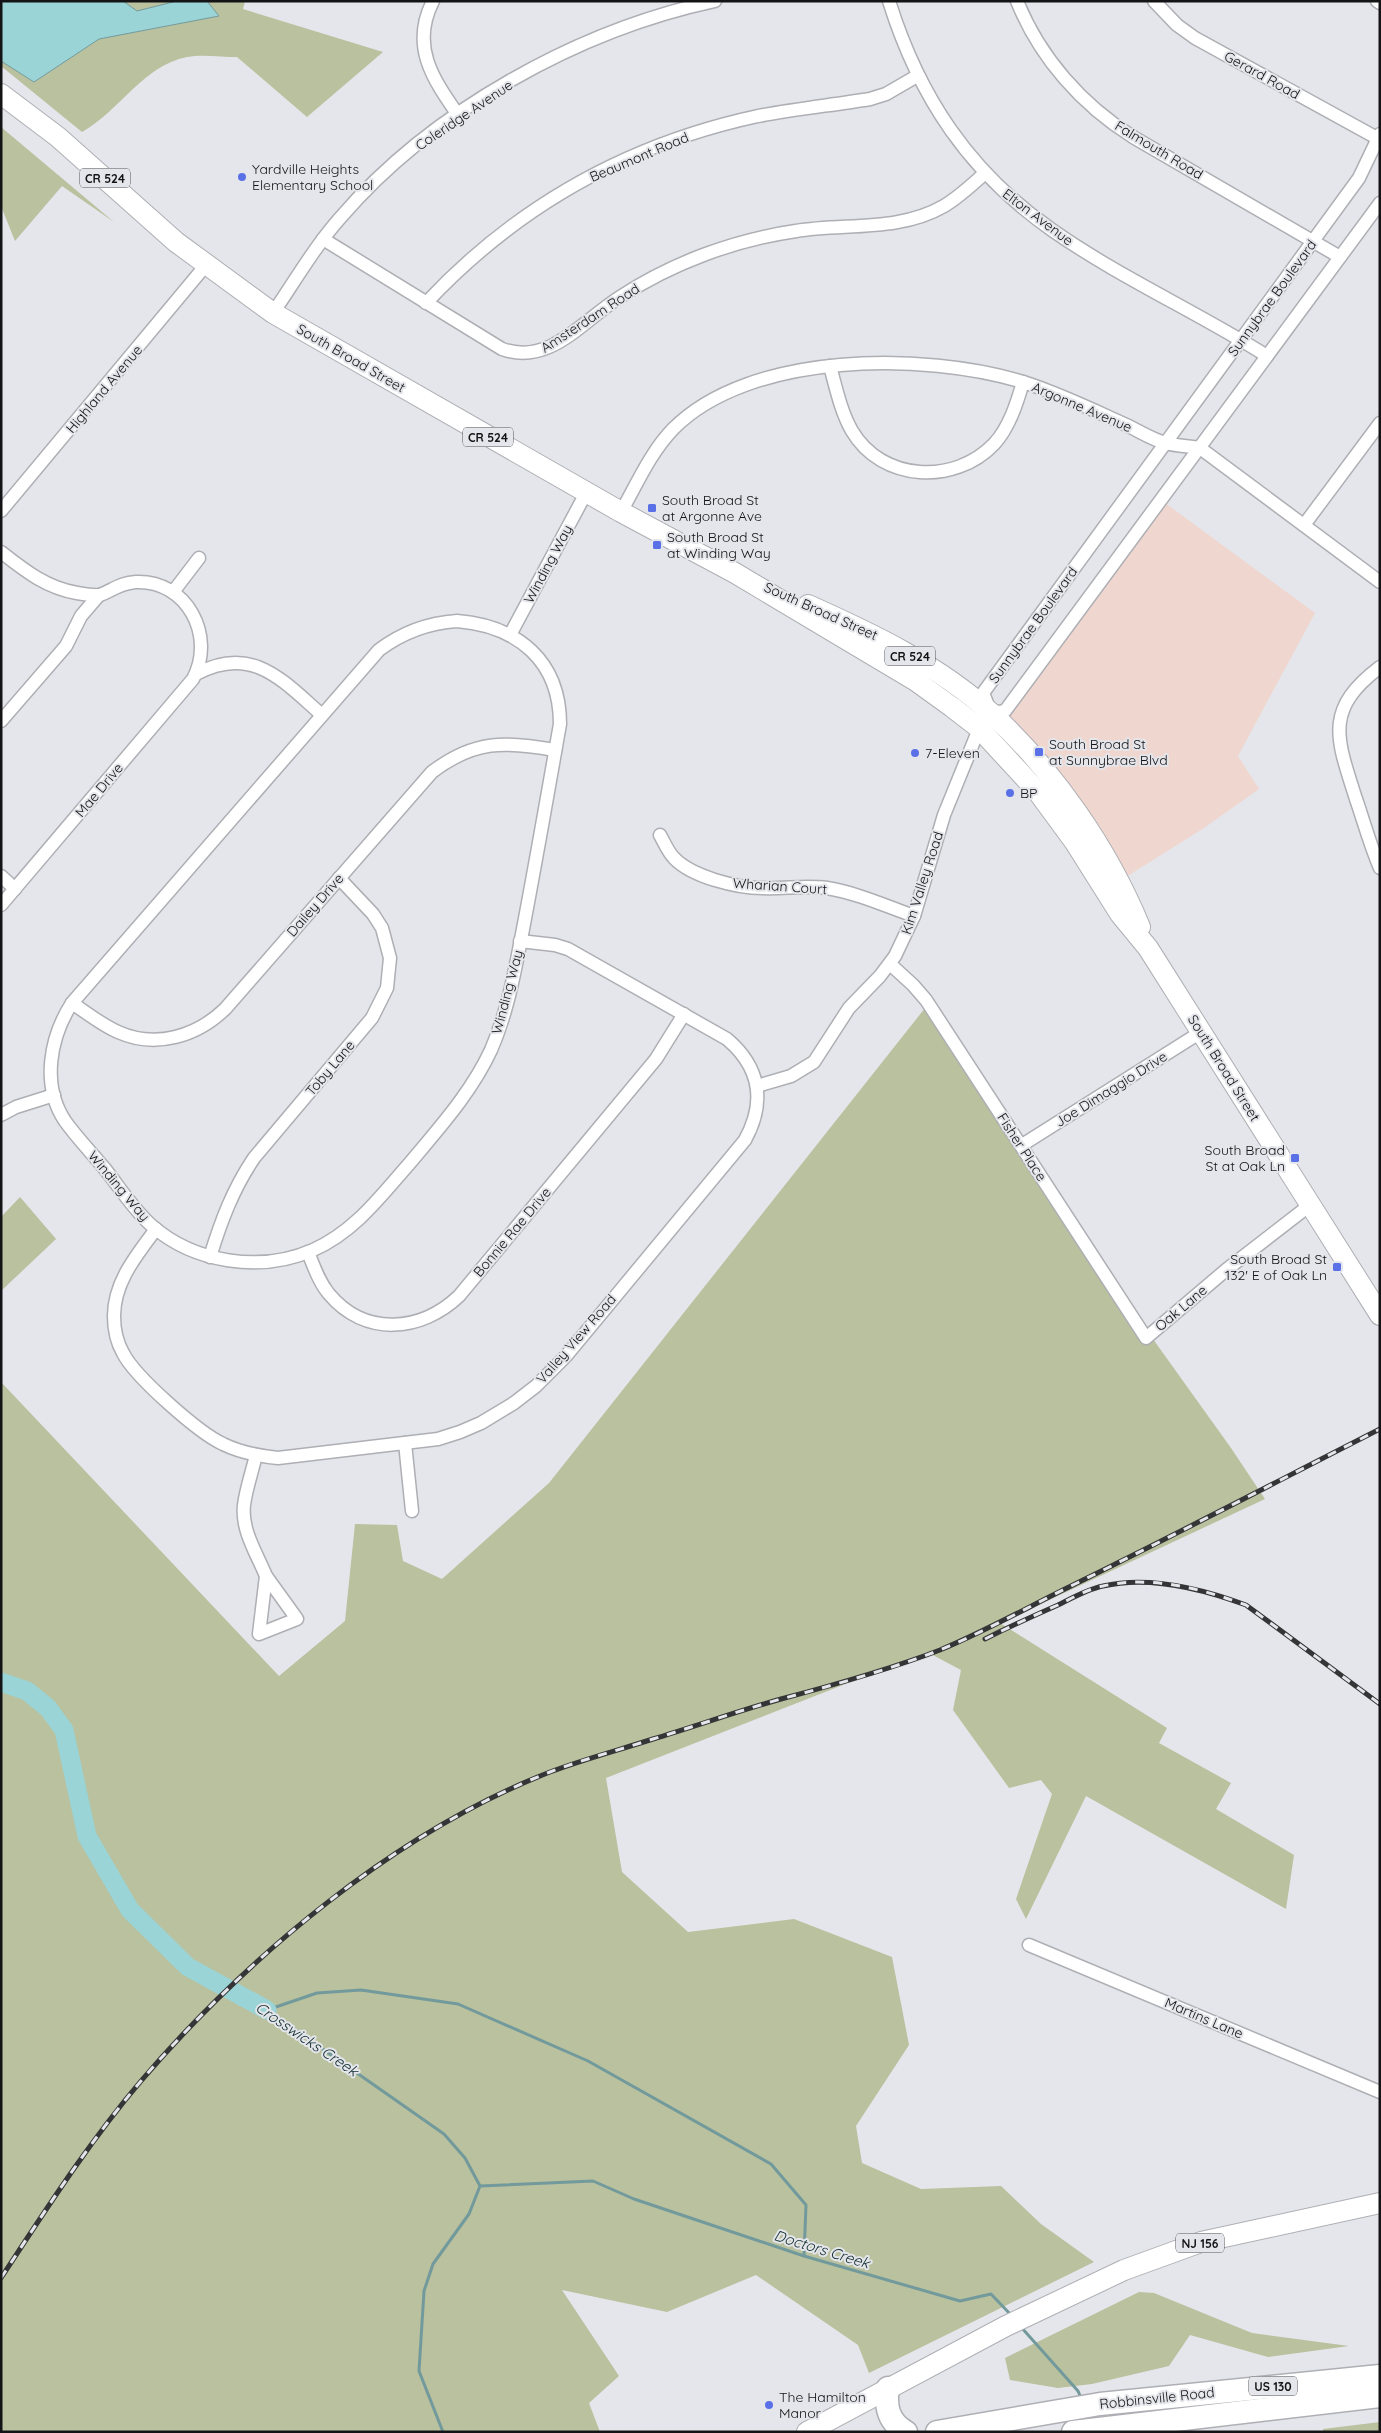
<svg xmlns="http://www.w3.org/2000/svg" width="1381" height="2433" font-family="Quicksand,sans-serif">
  <style>
    .commercial { fill: #efd6ce }
    .green { fill: #b9c19e }
    .water { fill: #9ad4d6; stroke: #729a9c }
    .lines { fill: none; stroke-linecap: round; stroke-linejoin: round }
    .stream { stroke: #729a9c; stroke-width: 3 }
    .river { stroke: #9ad4d6; stroke-width: 19 }
    .street-casing { stroke: #aeafb4; stroke-width: 15 }
    .primary-casing { stroke: #aeafb4; stroke-width: 22 }
    .highway-casing { stroke: #aeafb4; stroke-width: 25 }
    .street { stroke: #fff; stroke-width: 12 }
    .primary { stroke: #fff; stroke-width: 20 }
    .highway { stroke: #fff; stroke-width: 22 }
    .rail-casing { stroke: #353537; stroke-width: 5 }
    .rail { stroke: #e5e6eb; stroke-width: 3; stroke-dasharray: 9; stroke-linecap: butt }
    .poi-dot { fill: #5970e7; stroke: #e5e6eb; stroke-width: 2 }
    .labels { text-anchor: middle; dominant-baseline: central; stroke-width: 4; stroke-linejoin: round; paint-order: stroke }
    .shield { fill: #e5e6eb; stroke: #535356; stroke-width: 1 }
    .shield-label { font-size: 12px; font-weight: bold; fill: #141416 }
    .street-label { font-size: 14px; fill: #141416; stroke: #e5e6eb }
    .poi-label { font-size: 14px; fill: #141416; stroke: #e5e6eb; text-anchor: start }
    .water-label { font-size: 15px; font-style: italic; fill: #112f30; stroke: #e5e6eb }
  </style>
  <rect width="100%" height="100%" fill="#e5e6eb"/>
  <polygon class="commercial" points="1161,500 1315,613 1238,756 1259,789 1204,828 1118,882 1005,711"/>
  <g class="green">
    <polygon points="123,1 177,1 137,11"/>
    <path d="M207 1H245L243 9 383 52 307 117 237 57C222 57 202 54 187 57 142 66 120 111 82 132L1 66V61L34 82 99 39 219 16Z"/>
    <polygon points="1,127 114,222 62,186 15,241 1,206"/>
    <polygon points="929,1003 1110,1279 1231,1448 1265,1499 1000,1623 1167,1728 1159,1743 1231,1783 1216,1809 1294,1855 1286,1909 1086,1796 1026,1919 1016,1899 1052,1794 1041,1780 1009,1788 953,1710 961,1670 927,1652 606,1778 622,1872 688,1932 794,1919 892,1957 909,2045 856,2126 862,2163 921,2189 1001,2186 1041,2224 1094,2262 869,2373 858,2345 756,2275 667,2312 562,2290 619,2376 589,2403 600,2432 1,2432 1,1382 279,1676 345,1621 355,1524 397,1525 403,1561 442,1579 549,1483"/>
    <polygon points="20,1197 56,1239 1,1291 1,1217"/>
    <polygon points="1139,2292 1154,2293 1252,2333 1349,2346 1268,2357 1190,2335 1169,2366 1092,2384 1058,2388 1010,2380 1005,2358"/>
    <polygon points="1380,2422 1380,2432 1323,2432 1323,2429"/>
  </g>
  <polygon class="water" points="1,1 123,1 137,11 177,1 207,1 219,16 99,39 34,82 1,61"/>
  <g class="lines">
    <g class="stream">
      <polyline points="267,2010 317,1993 361,1990 458,2004 588,2061 771,2164 806,2205 804,2256"/>
      <polyline points="267,2010 444,2134 465,2158 480,2186 469,2214 433,2264 424,2291 419,2371 443,2432"/>
      <polyline points="480,2186 593,2181 634,2199 804,2256 960,2301 991,2294 1012,2316"/>
      <polyline points="1021,2327 1078,2391 1081,2398"/>
    </g>
    <polyline class="river" points="1,1682 27,1691 48,1708 64,1730 87,1836 130,1910 188,1967 267,2010"/>
    <g class="street-casing">
      <g id="street">
        <path d="M433 1C410 46 433 79 458 115"/>
        <path d="M889 1C919 97 969 172 1052 230 1119 277 1197 312 1267 356"/>
        <path d="M1017 1C1040 58 1082 105 1133 137L1340 257"/>
        <polyline points="1154,1 1177,25 1195,38 1377,138"/>
        <polyline points="1377,1 1380,3"/>
        <path d="M323 239 502 349C550 366 582 321 620 297 672 263 734 240 796 231 845 223 899 232 944 206 959 197 972 185 985 173"/>
        <path d="M426 303C516 207 628 144 758 116 795 109 833 105 870 99L886 94 917 76"/>
        <path d="M273 313C295 281 315 246 341 217 432 111 579 30 715 1"/>
        <path d="M830 366C836 388 841 412 852 431 882 482 955 485 994 444 1009 428 1017 403 1023 382"/>
        <polyline points="1,511 206,265"/>
        <path d="M621 512C637 484 650 453 673 429 750 351 925 352 1023 382 1058 393 1091 409 1124 424 1138 430 1152 440 1166 443 1176 446 1189 446 1200 448L1380 582"/>
        <polyline points="1304,525 1380,423"/>
        <path d="M1 552C25 571 47 588 77 593 83 594 95 596 100 595 113 590 120 583 136 582 187 580 216 636 193 679L1 905"/>
        <polyline points="173,592 199,558"/>
        <path d="M457 621C518 626 560 661 560 724 548 792 536 861 523 929 515 970 508 1011 491 1050 471 1093 439 1128 409 1164 380 1197 354 1232 313 1250 261 1273 194 1263 151 1225 134 1210 120 1188 105 1169 92 1153 77 1138 65 1121 41 1085 50 1037 72 1003L379 650C403 632 427 623 457 621Z"/>
        <polyline points="510,635 586,493"/>
        <path d="M1380 667C1323 710 1337 739 1356 799 1364 822 1370 845 1380 868"/>
        <path d="M196 674C252 644 282 680 322 715"/>
        <polyline points="989,708 983,693 1359,178 1380,134"/>
        <polyline points="991,713 1005,711 1380,203"/>
        <polyline points="1,721 66,646 81,616 99,595"/>
        <path d="M660 835C664 842 668 852 674 858 692 877 737 888 762 888 784 889 805 885 827 888 857 893 886 906 914 916"/>
        <polyline points="1,876 15,889"/>
        <polyline points="890,964 913,985 926,1000 1146,1338 1226,1270 1310,1205"/>
        <path d="M72 1003C87 1013 102 1025 118 1032 156 1049 197 1036 225 1009L432 772C474 740 505 741 555 750"/>
        <polyline points="757,1086 791,1076 814,1062 849,1008 880,976 895,956 914,916 944,815 981,724"/>
        <polyline points="1,1115 16,1107 54,1095"/>
        <polyline points="1022,1145 1201,1032"/>
        <path d="M156 1229C136 1256 114 1282 114 1316 114 1330 116 1341 123 1353 135 1377 199 1433 223 1444 241 1453 259 1456 278 1458L438 1439 460 1432 481 1423 514 1403 536 1386 566 1356 745 1140C766 1102 760 1067 727 1039L568 949 555 945 520 941"/>
        <path d="M308 1252C314 1267 319 1282 329 1294 365 1337 421 1332 459 1296L656 1059 684 1014"/>
        <path d="M210 1257C221 1221 233 1189 254 1158L372 1018 387 988 390 958 382 928 373 914 339 878"/>
        <polyline points="405,1443 412,1511"/>
        <path d="M256 1455C252 1472 246 1489 244 1505 241 1530 257 1554 266 1576"/>
        <polygon points="266,1576 297,1619 259,1634"/>
        <polyline points="1029,1945 1380,2092"/>
      </g>
    </g>
    <g class="primary-casing">
      <g id="primary">
        <polyline points="1,94 58,137 176,242 273,313 621,512 735,573 916,681 952,707 978,727 1038,792 1074,841 1120,914 1148,948 1380,1315"/>
        <path d="M808 605C873 634 938 665 991 713 1054 771 1108 849 1140 927"/>
        <polyline points="807,2432 1006,2326 1124,2270 1201,2242 1380,2203"/>
      </g>
    </g>
    <g class="highway-casing">
      <g id="highway">
        <path d="M888 2388C885 2406 888 2422 906 2432"/>
        <polyline points="937,2432 1100,2404 1380,2376"/>
        <polyline points="1073,2432 1380,2396"/>
      </g>
    </g>
    <use href="#street" class="street"/>
    <use href="#primary" class="primary"/>
    <use href="#highway" class="highway"/>
    <g class="rail-casing">
      <g id="rail">
        <path d="M985 1639C1009 1627 1033 1616 1058 1605 1072 1598 1088 1589 1103 1586 1150 1575 1203 1589 1246 1605L1380 1704"/>
        <path d="M1 2278C45 2211 89 2142 141 2081 248 1956 396 1832 550 1772 584 1759 619 1750 653 1739 696 1726 738 1711 781 1699 834 1685 888 1670 940 1650 986 1631 1030 1606 1075 1584 1177 1534 1278 1481 1380 1429"/>
      </g>
    </g>
    <use href="#rail" class="rail"/>
  </g>
  <g class="poi-dot">
    <circle cx="242" cy="177" r="5"/>
    <rect x="647" y="503" width="10" height="10" rx="2.5"/>
    <rect x="652" y="540" width="10" height="10" rx="2.5"/>
    <rect x="1034" y="747" width="10" height="10" rx="2.5"/>
    <circle cx="915" cy="753" r="5"/>
    <circle cx="1010" cy="793" r="5"/>
    <rect x="1290" y="1153" width="10" height="10" rx="2.5"/>
    <rect x="1332" y="1262" width="10" height="10" rx="2.5"/>
    <circle cx="769" cy="2405" r="5"/>
  </g>
  <g class="labels">
    <g class="shield">
      <rect x="80" y="168.5" width="50" height="19" rx="4"/>
      <rect x="463" y="427.5" width="50" height="19" rx="4"/>
      <rect x="885" y="646.5" width="50" height="19" rx="4"/>
      <rect x="1176" y="2233.5" width="48" height="19" rx="4"/>
      <rect x="1249" y="2376.5" width="48" height="19" rx="4"/>
    </g>
    <g class="shield-label">
      <text x="105" y="178">CR 524</text>
      <text x="488" y="437">CR 524</text>
      <text x="910" y="656">CR 524</text>
      <text x="1200" y="2243">NJ 156</text>
      <text x="1273" y="2386">US 130</text>
    </g>
    <g class="street-label">
      <text transform="translate(1262 75) rotate(29)">Gerard Road</text>
      <text transform="translate(464 115) rotate(-34)">Coleridge Avenue</text>
      <text transform="translate(1159 150) rotate(31)">Falmouth Road</text>
      <text transform="translate(639 157) rotate(-23)">Beaumont Road</text>
      <text transform="translate(1038 217) rotate(37)">Elton Avenue</text>
      <text transform="translate(1272 298) rotate(-54)">Sunnybrae Boulevard</text>
      <text transform="translate(590 318) rotate(-33)">Amsterdam Road</text>
      <text transform="translate(351 358) rotate(30)">South Broad Street</text>
      <text transform="translate(104 389) rotate(-50)">Highland Avenue</text>
      <text transform="translate(1082 407) rotate(23)">Argonne Avenue</text>
      <text transform="translate(548 564) rotate(-62)">Winding Way</text>
      <text transform="translate(821 611) rotate(24)">South Broad Street</text>
      <text transform="translate(1033 625) rotate(-54)">Sunnybrae Boulevard</text>
      <text transform="translate(99 790) rotate(-50)">Mae Drive</text>
      <text transform="translate(922 883) rotate(-72)">Kim Valley Road</text>
      <text transform="translate(780 886) rotate(4)">Wharian Court</text>
      <text transform="translate(315 905) rotate(-49)">Dailey Drive</text>
      <text transform="translate(507 992) rotate(-75)">Winding Way</text>
      <text transform="translate(330 1068) rotate(-50)">Toby Lane</text>
      <text transform="translate(1224 1068) rotate(58)">South Broad Street</text>
      <text transform="translate(1111 1089) rotate(-32)">Joe Dimaggio Drive</text>
      <text transform="translate(1022 1147) rotate(57)">Fisher Place</text>
      <text transform="translate(119 1186) rotate(50)">Winding Way</text>
      <text transform="translate(512 1232) rotate(-50)">Bonnie Rae Drive</text>
      <text transform="translate(1181 1308) rotate(-40)">Oak Lane</text>
      <text transform="translate(576 1339) rotate(-49)">Valley View Road</text>
      <text transform="translate(1204 2018) rotate(23)">Martins Lane</text>
      <text transform="translate(1157 2398) rotate(-6)">Robbinsville Road</text>
    </g>
    <g class="poi-label">
      <text x="252" y="169">Yardville Heights<tspan x="252" dy="16">Elementary School</tspan></text>
      <text x="662" y="500">South Broad St<tspan x="662" dy="16">at Argonne Ave</tspan></text>
      <text x="667" y="537">South Broad St<tspan x="667" dy="16">at Winding Way</tspan></text>
      <text x="1049" y="744">South Broad St<tspan x="1049" dy="16">at Sunnybrae Blvd</tspan></text>
      <text x="925" y="753">7-Eleven</text>
      <text x="1020" y="793">BP</text>
      <text x="1285" y="1150" text-anchor="end">South Broad<tspan x="1285" dy="16">St at Oak Ln</tspan></text>
      <text x="1327" y="1259" text-anchor="end">South Broad St<tspan x="1327" dy="16">132' E of Oak Ln</tspan></text>
      <text x="779" y="2397">The Hamilton<tspan x="779" dy="16">Manor</tspan></text>
    </g>
    <g class="water-label">
      <text transform="translate(307 2039) rotate(34)">Crosswicks Creek</text>
      <text transform="translate(822 2249) rotate(17)">Doctors Creek</text>
    </g>
  </g>
  <rect width="1381" height="2433" fill="none" stroke="#141416" stroke-width="5"/>
</svg>
